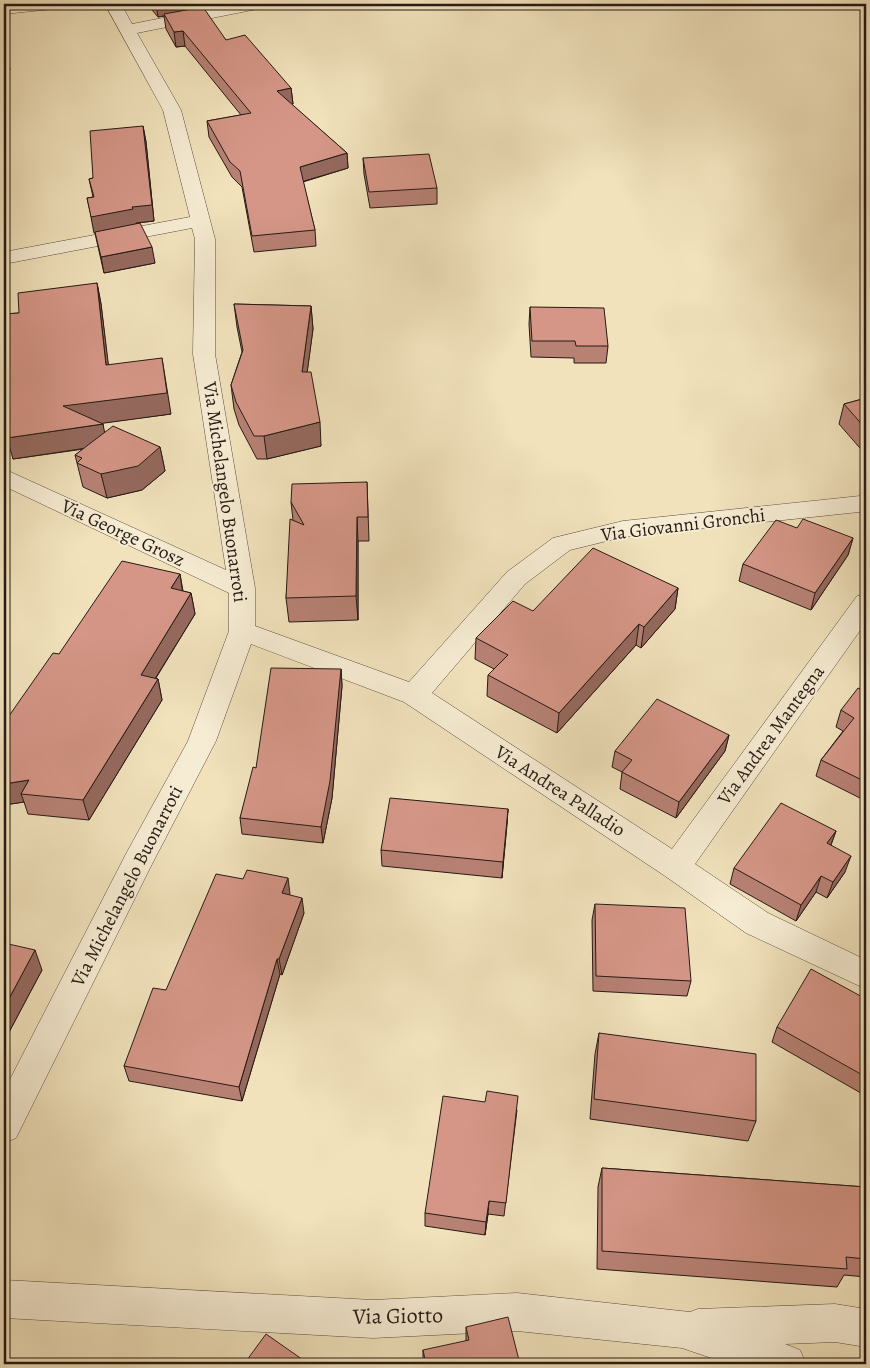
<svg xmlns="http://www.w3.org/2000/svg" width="870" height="1368" font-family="Alegreya,serif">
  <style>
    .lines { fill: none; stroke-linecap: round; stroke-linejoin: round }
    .minor-casing { stroke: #594c3e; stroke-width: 1 }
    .minor { fill: #f6ecd3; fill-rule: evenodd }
    .wall { fill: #b78174; stroke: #261a14 }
    .shaded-wall { fill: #95695e; stroke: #261a14 }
    .building { fill: #d59687; stroke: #261a14 }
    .labels { text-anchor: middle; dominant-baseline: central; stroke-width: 4; stroke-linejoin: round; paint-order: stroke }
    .street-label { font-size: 19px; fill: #261a14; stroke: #f6ecd3 }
    .near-street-label { font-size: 22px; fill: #261a14; stroke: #f6ecd3 }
  </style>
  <rect width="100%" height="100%" fill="#f1e2bc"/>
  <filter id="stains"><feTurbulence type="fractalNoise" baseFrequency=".004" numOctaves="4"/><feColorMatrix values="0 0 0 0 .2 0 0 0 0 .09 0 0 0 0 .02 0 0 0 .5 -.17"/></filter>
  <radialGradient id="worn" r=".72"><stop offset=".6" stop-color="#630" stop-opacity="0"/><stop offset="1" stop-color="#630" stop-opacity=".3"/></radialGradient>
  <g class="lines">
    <g class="minor-casing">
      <g id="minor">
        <polygon points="4,4 61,4 53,9 4,14"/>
        <polygon points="105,4 121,4 132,24 234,4 265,4 257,9 137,33 181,110 215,239 215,354 255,588 255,626 409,682 507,572 553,538 623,521 860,496 866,498 866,514 859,512 623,537 570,550 525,584 432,693 672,849 857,596 866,594 866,622 695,864 768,913 866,960 866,989 746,933 665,876 404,702 251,644 216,741 150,868 16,1138 4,1143 4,1091 127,852 188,741 229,631 229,593 4,486 4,469 226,570 193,354 195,239 192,228 4,264 4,252 190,217 163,110"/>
        <polygon points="4,1280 373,1300 517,1293 690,1312 698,1309 835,1304 866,1309 866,1347 835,1342 785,1344 800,1350 806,1364 729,1364 682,1348 517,1331 373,1338 4,1318"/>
      </g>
    </g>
    <use href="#minor" class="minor"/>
  </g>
  <g class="wall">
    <polygon points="147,4 197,4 197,8 226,40 291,88 293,104 291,104 347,153 348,168 303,182 315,230 316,246 254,252 242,187 232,177 209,137 207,121 241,115 185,46 176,47 166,29 164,16 158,17"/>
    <polygon points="143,126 146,142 154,221 136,223 155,263 104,273 87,198 93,197 89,179 93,178"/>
    <polygon points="363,158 437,188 437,204 370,208 364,174"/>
    <polygon points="97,283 101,304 108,365 171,414 101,423 103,424 104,433 160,447 165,471 142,490 107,498 83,487 75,455 84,449 13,459 4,392 4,314 19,313"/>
    <polygon points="234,304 311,306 313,329 307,372 321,446 267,459 257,459 239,425 234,409 231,385 242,352 237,327"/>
    <polygon points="530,307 608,346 606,363 574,363 574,358 531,357 529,324"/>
    <polygon points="866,398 866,455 839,424 844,404"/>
    <polygon points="367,482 369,541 358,541 358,620 289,622 286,598 293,520 291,502"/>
    <polygon points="797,528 853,538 848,555 811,610 739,581 743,564"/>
    <polygon points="180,574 183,591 191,593 195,614 156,678 158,679 162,700 89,820 28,814 24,802 4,805 4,723 59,654"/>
    <polygon points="678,588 675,609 641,648 636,645 557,733 487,696 488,675 494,669 475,659 476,638 533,611"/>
    <polygon points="341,669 342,686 332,798 323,843 242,834 240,818 256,768"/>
    <polygon points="866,691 866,801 816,776 821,760 843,731 836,727 841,710"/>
    <polygon points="729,735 725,751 676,818 620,789 622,772 612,767 615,751"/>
    <polygon points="508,809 502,878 382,866 381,850"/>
    <polygon points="836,831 831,845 845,872 827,898 816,892 796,921 730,884 734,868"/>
    <polygon points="290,894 289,895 304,913 282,975 280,974 242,1101 129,1081 124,1066 166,990"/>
    <polygon points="595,904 691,981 687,996 593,991 592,920"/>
    <polygon points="4,943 42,970 7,1036 4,1035"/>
    <polygon points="866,999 866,1096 772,1042 777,1027"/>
    <polygon points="599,1033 756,1121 748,1141 590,1119 595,1054"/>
    <polygon points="517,1110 504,1216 488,1214 485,1235 425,1226 425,1213"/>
    <polygon points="602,1168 866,1187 866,1277 844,1275 837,1287 597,1269 598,1187"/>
    <polygon points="466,1327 520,1364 466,1341"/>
    <polygon points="423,1350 426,1364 423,1364"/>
  </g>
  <g class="shaded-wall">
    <polygon points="156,4 197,4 198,9 158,17"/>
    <polygon points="4,28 10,70 4,71"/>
    <polygon points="183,31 185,46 176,47 174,32"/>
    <polygon points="291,88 293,104 278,107 277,91"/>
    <polygon points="143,126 146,142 154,221 136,223 136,225 94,233 91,217"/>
    <polygon points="347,153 348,168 301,182 300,167"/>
    <polygon points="152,247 155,263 104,273 101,257"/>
    <polygon points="97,283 101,304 111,386 106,365"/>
    <polygon points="311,306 313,329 304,396 302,372"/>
    <polygon points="162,358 171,414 68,428 63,406"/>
    <polygon points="320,422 321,446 267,459 264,436"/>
    <polygon points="103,424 107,445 13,459 7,438"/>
    <polygon points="160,447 165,471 142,490 107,498 101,474"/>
    <polygon points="357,517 358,541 358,620 356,596"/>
    <polygon points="853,538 848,555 811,610 815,593"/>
    <polygon points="180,574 183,595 171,588"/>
    <polygon points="678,588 675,609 641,648 644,627"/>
    <polygon points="191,593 195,614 145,695 141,675"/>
    <polygon points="639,624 636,645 557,733 559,713"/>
    <polygon points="341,669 342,686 332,798 323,843 321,827"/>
    <polygon points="158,679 162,700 89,820 83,800"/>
    <polygon points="729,735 725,751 676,818 679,802"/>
    <polygon points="29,780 21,794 24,802 4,805 4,784"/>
    <polygon points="508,809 507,825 502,878 503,862"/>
    <polygon points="836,831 830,847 827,843"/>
    <polygon points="851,856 845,872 827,898 833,882"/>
    <polygon points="821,876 816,892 796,921 801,905"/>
    <polygon points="288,878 290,894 284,909 282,893"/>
    <polygon points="302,898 304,913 282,975 279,959"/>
    <polygon points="35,950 42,970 7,1036 4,1029 4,1008"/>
    <polygon points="277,959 280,974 242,1101 239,1087"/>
    <polygon points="489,1201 488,1214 485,1235 486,1222"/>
  </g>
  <g class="building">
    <polygon points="203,7 226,40 245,35 291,88 277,91 347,153 300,167 315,230 252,236 240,171 230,162 207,121 251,113 183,31 174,32 164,14"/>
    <polygon points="4,35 7,55 4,55"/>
    <polygon points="143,126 152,205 132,207 133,209 91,217 87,198 94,197 89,179 93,178 90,131"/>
    <polygon points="429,154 437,188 369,192 363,158"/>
    <polygon points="140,223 152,247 101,257 95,232"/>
    <polygon points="97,283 106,365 162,358 167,393 63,406 103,424 7,438 4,378 4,314 19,313 18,293"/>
    <polygon points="234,304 311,306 302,372 311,372 320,422 264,436 254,436 236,402 231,385 243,350"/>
    <polygon points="530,307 604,308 608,346 576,346 575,341 532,341"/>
    <polygon points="866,398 866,429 844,404"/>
    <polygon points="113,426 160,447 138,466 101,474 77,463 82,458 75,455"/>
    <polygon points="367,482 368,517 357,517 356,596 286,598 290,519 304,525 291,502 292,484"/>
    <polygon points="803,519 853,538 815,593 743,564 776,520 797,528"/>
    <polygon points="593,548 678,588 644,627 639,624 559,713 488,675 508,655 476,638 513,601 533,611"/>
    <polygon points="122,561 180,574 171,588 191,593 141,675 158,679 83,800 21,794 29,780 4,784 4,723 53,653 59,654"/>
    <polygon points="271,668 341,669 330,781 321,827 240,818 253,767 256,768"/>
    <polygon points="858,688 866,691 866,782 821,760 854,718 841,710"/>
    <polygon points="657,699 729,735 679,802 622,772 632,760 615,751"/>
    <polygon points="390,798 508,809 503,862 381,850"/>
    <polygon points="781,803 836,831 827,843 851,856 833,882 821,876 801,905 734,868"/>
    <polygon points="247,870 288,878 282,893 302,898 279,959 277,959 239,1087 124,1066 153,988 166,990 216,874 243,879"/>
    <polygon points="595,904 685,908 691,981 596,976"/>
    <polygon points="4,943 35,950 4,1008"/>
    <polygon points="811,969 866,999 866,1077 777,1027"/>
    <polygon points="599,1033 756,1054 756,1121 594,1099"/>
    <polygon points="487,1091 518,1096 506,1203 489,1201 486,1222 425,1213 443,1096 485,1102"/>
    <polygon points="602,1168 866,1187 866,1259 846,1257 847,1269 602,1251"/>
    <polygon points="508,1317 520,1364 426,1364 423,1350 469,1340 466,1327"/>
    <polygon points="266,1334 309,1364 244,1364"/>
  </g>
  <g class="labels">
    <g class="street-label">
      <text transform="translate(225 492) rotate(82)">Via Michelangelo Buonarroti</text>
      <text transform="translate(683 525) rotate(-7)">Via Giovanni Gronchi</text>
      <text transform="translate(123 533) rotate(25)">Via George Grosz</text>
      <text transform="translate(771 735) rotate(-54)">Via Andrea Mantegna</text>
      <text transform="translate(560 791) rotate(33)">Via Andrea Palladio</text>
      <text transform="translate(127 886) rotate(-63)">Via Michelangelo Buonarroti</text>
    </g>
    <g class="near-street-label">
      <text transform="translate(398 1316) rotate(-1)">Via Giotto</text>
    </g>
  </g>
  <rect width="870" height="1368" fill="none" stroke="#f1e2bc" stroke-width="20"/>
  <rect x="5" y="5" width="860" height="1358" fill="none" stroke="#261a14" stroke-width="2.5"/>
  <rect x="10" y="10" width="850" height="1348" fill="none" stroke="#261a14"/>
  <rect width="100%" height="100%" filter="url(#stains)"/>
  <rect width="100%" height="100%" fill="url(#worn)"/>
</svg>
